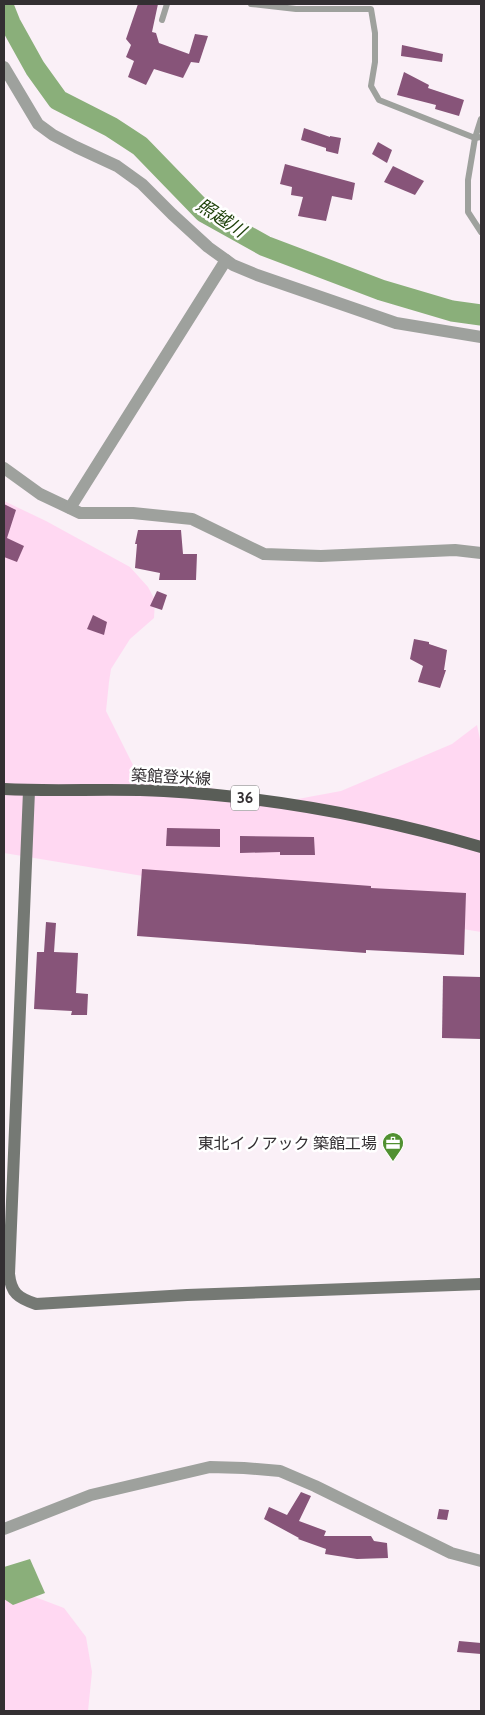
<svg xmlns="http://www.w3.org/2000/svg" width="485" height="1715" font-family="Cabin,'Noto Sans JP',sans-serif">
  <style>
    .green { fill: #ffd8f2 }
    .water { fill: #8aaf7a }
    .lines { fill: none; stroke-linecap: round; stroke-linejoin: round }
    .river { stroke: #8aaf7a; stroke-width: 21 }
    .building { fill: #875479 }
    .lane { stroke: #9ea19d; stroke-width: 6 }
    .street { stroke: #9ea19d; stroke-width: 12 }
    .secondary { stroke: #757974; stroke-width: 12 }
    .primary { stroke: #595d57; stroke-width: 12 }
    .labels { text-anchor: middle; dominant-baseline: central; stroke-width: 5; stroke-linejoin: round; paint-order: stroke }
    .shield { fill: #fff; stroke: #706d70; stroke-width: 1 }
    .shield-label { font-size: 15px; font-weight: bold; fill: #332f32 }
    .street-label { font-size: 16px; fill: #332f32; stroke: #fff }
    .poi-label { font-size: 16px; fill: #332f32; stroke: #fff; text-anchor: end }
    .water-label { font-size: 18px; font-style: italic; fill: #20430c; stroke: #fff }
  </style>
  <rect width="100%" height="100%" fill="#faf0f7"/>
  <g class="green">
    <polygon points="4,501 46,521 130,567 148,587 155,600 154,618 130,639 111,669 109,682 106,711 137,773 202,786 276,803 341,791 452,744 477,725 481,744 481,932 4,853"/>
    <polygon points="4,1591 35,1597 64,1608 86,1637 92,1672 88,1711 4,1711"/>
  </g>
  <polygon class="water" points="30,1559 45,1593 13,1605 4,1599 4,1567"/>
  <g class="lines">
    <polyline class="river" points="4,8 10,23 35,68 58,100 111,127 140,146 204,212 265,246 381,290 452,311 481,315"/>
  </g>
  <g class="building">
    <polygon points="138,4 158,4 152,32 156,33 159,43 189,54 195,34 208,36 199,63 191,62 183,78 154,69 146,85 128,77 134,61 126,57 131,45 126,39"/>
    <polygon points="402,45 443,54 442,62 401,56"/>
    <polygon points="404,72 429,85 428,88 464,100 459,116 435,109 436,105 397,95"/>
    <polygon points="304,128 330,137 330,136 341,138 338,154 326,151 326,148 301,140"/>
    <polygon points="378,142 392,150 387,163 372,154"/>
    <polygon points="285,164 355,183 352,200 332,196 326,221 298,216 303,197 291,195 292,187 280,184"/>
    <polygon points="393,166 424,181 415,195 384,182"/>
    <polygon points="4,504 16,510 7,538 24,546 17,562 4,557"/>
    <polygon points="138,530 181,530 183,554 197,554 196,580 159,580 160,573 135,568 137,544 135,544"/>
    <polygon points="157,591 167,595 162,610 150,606"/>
    <polygon points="93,615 107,622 104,635 87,629"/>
    <polygon points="414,639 429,642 429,644 447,650 444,670 446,670 440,688 418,682 423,666 410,659"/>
    <polygon points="167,828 220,829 220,847 166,846"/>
    <polygon points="240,836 314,837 315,855 280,855 280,852 240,853"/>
    <polygon points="142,869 371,886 371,888 466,893 464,955 366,950 366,953 137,936"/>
    <polygon points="46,922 56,923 54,952 78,953 76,993 88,994 87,1015 71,1015 72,1011 34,1009 37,952 44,952"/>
    <polygon points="443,976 481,977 481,1039 442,1038"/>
    <polygon points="301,1492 311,1496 299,1521 326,1531 324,1536 371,1536 374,1541 387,1543 388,1558 357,1559 325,1554 326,1549 298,1539 299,1538 264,1519 269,1507 287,1515"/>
    <polygon points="439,1509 449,1510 447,1520 437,1519"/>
    <polygon points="459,1641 481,1643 481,1654 457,1652"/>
  </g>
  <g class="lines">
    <g class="lane">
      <polyline points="251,4 296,9 371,9 375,33 375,62 371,86 379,100 475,138 481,137"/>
      <polyline points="162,20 167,4"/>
      <polyline points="481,119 475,138 468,180 468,212 481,232"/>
    </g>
    <g class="street">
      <polyline points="4,67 38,124 53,135 76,147 117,166 142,184 172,214 208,247 233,265 257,275 396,323 481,337"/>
      <polyline points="4,468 40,494 80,513 133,513 192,519 264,554 321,556 455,550 481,553"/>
      <polyline points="70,508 226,260"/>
      <polyline points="4,1529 91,1495 210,1467 244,1468 280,1471 315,1486 451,1553 481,1561"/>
    </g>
    <path class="secondary" d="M29 791 9 1274C11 1293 18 1298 36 1304L187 1295 481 1284"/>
    <path class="primary" d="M4 789C57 792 110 788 164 791 272 797 378 817 481 847"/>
  </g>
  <defs>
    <g id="office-pin" transform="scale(1.125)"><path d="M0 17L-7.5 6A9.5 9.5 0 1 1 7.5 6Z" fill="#519031" stroke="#fff"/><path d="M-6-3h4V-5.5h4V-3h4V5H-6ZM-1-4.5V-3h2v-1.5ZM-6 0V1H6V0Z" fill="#fff"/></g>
  </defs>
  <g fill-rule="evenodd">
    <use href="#office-pin" x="393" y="1143"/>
  </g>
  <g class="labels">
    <rect class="shield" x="231" y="785.5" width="28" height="25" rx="4"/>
    <g class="shield-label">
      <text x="245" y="798">36</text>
    </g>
    <g class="street-label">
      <text transform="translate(171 777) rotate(3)">築館登米線</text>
    </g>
    <g class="poi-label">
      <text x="377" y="1143">東北イノアック 築館工場</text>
    </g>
    <g class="water-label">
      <text transform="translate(221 218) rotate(33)">照越川</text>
    </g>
  </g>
  <rect width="485" height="1715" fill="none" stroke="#332f32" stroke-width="10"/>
</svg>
